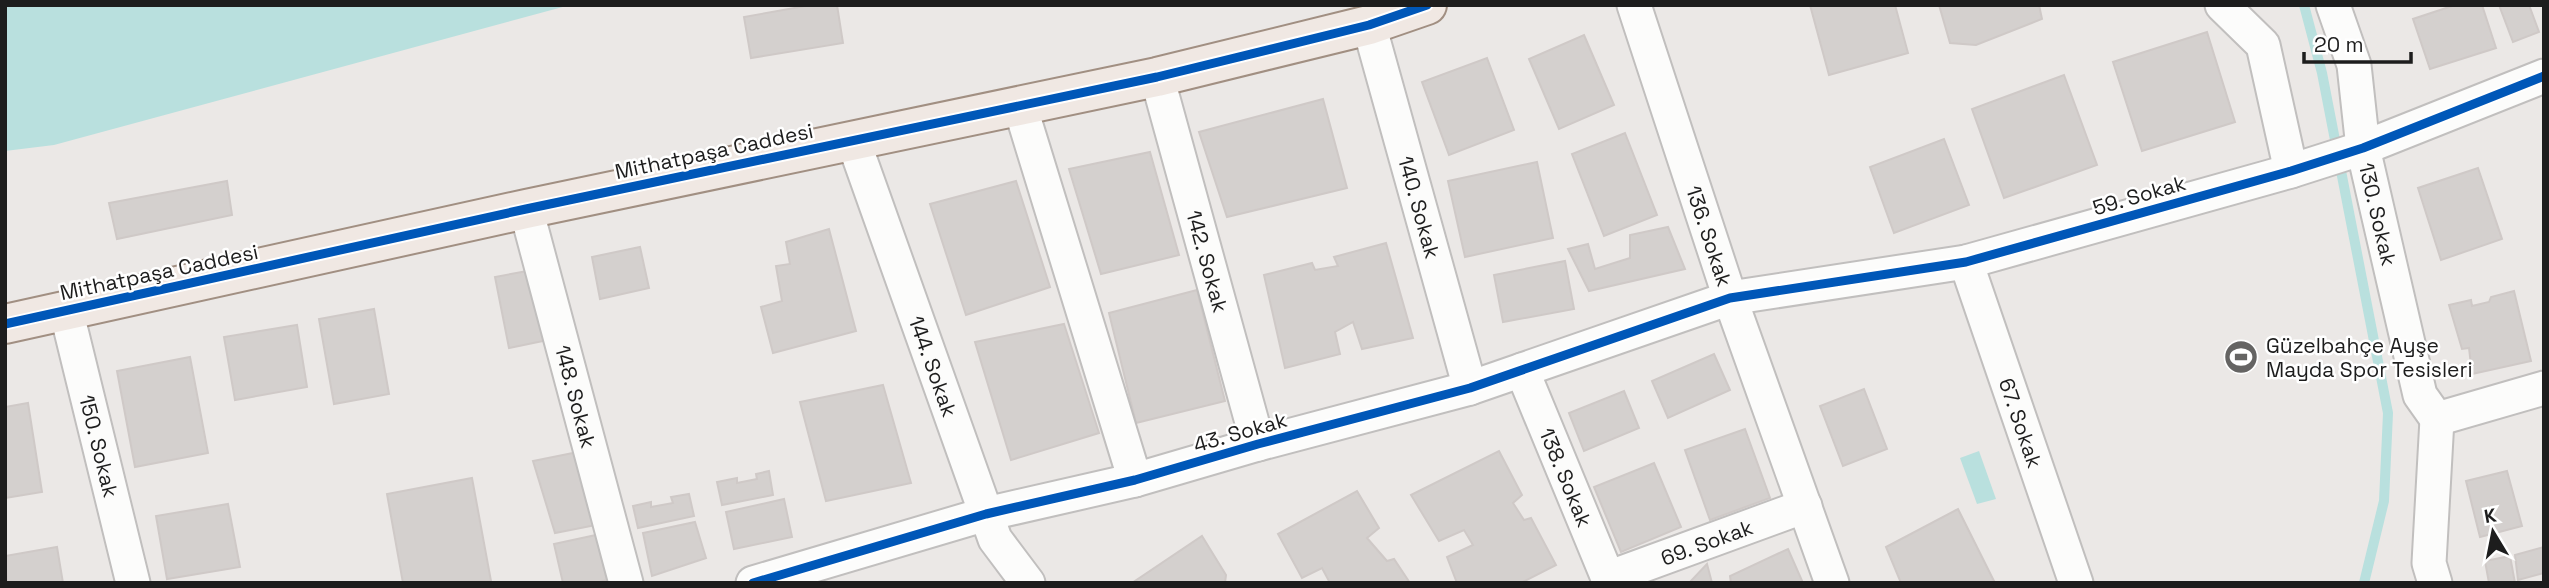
<svg xmlns="http://www.w3.org/2000/svg" width="2549" height="588" font-family="'Space Grotesk',sans-serif">
  <style>
    .water { fill: #b9e0de }
    .lines { fill: none; stroke-linecap: round; stroke-linejoin: round }
    .stream { stroke: #b9e0de; stroke-width: 10 }
    .building { fill: #d4d0ce; stroke: #cfc9c7; stroke-width: 2 }
    .minor-casing { stroke: #c1bfbe; stroke-width: 37 }
    .primary-casing { stroke: #a18f82; stroke-width: 42 }
    .minor { stroke: #fcfcfb; stroke-width: 33 }
    .primary { stroke: #f0e8e3; stroke-width: 38 }
    .cycleway-casing { stroke: #fff; stroke-width: 13 }
    .cycleway { stroke: #0057b8; stroke-width: 9 }
    .labels { text-anchor: middle; dominant-baseline: central; stroke-width: 5; stroke-linejoin: round; paint-order: stroke }
    .street-label { font-size: 21px; fill: #1d1d1d; stroke: #fff }
    .poi-label { font-size: 21px; fill: #1d1d1d; stroke: #fff; text-anchor: start }
  </style>
  <rect width="100%" height="100%" fill="#ebe8e6"/>
  <g class="water">
    <polygon points="5,5 570,5 54,145 5,151"/>
    <polygon points="1979,451 1996,499 1977,504 1960,458"/>
  </g>
  <g class="lines">
    <polyline class="stream" points="2304,5 2322,73 2388,413 2384,501 2364,583"/>
  </g>
  <g class="building">
    <polygon points="811,5 837,5 843,43 751,58 744,17"/>
    <polygon points="1810,5 1895,5 1908,53 1829,75"/>
    <polygon points="1939,5 2039,5 2042,19 1976,45 1950,43"/>
    <polygon points="2455,5 2482,5 2496,48 2430,69 2413,19"/>
    <polygon points="2499,5 2529,5 2539,32 2513,42"/>
    <polygon points="2207,32 2235,122 2142,151 2113,62"/>
    <polygon points="1584,35 1614,105 1559,129 1529,59"/>
    <polygon points="1487,58 1514,130 1449,155 1422,82"/>
    <polygon points="2064,75 2097,165 2004,198 1972,109"/>
    <polygon points="1323,99 1347,188 1227,217 1199,132"/>
    <polygon points="1625,133 1657,215 1604,236 1572,154"/>
    <polygon points="1944,139 1969,205 1894,233 1870,167"/>
    <polygon points="1150,152 1179,255 1101,274 1069,169"/>
    <polygon points="1537,162 1553,238 1465,257 1448,181"/>
    <polygon points="2478,168 2502,239 2441,260 2418,188"/>
    <polygon points="227,181 232,215 117,239 109,203"/>
    <polygon points="1016,181 1050,287 966,315 930,204"/>
    <polygon points="1668,227 1685,269 1589,291 1568,249 1588,244 1595,269 1630,258 1630,235"/>
    <polygon points="829,229 856,331 773,353 761,307 782,301 776,266 790,264 786,242"/>
    <polygon points="1386,243 1413,338 1362,349 1353,322 1335,332 1340,354 1285,368 1264,275 1312,263 1315,270 1338,266 1334,257"/>
    <polygon points="640,247 649,288 600,299 592,257"/>
    <polygon points="1565,261 1574,309 1503,322 1494,275"/>
    <polygon points="533,270 548,340 509,348 495,277"/>
    <polygon points="1197,290 1225,401 1136,423 1109,313"/>
    <polygon points="2514,291 2531,361 2472,374 2469,348 2462,349 2449,305 2471,300 2472,306 2489,302 2491,297"/>
    <polygon points="374,309 389,394 334,404 319,319"/>
    <polygon points="1064,324 1099,433 1011,460 975,342"/>
    <polygon points="297,325 307,387 235,400 224,337"/>
    <polygon points="1714,354 1730,390 1668,418 1652,381"/>
    <polygon points="190,357 208,453 135,467 117,371"/>
    <polygon points="883,385 911,483 826,501 800,402"/>
    <polygon points="1864,389 1887,449 1843,466 1820,406"/>
    <polygon points="1624,391 1639,428 1584,451 1569,413"/>
    <polygon points="28,403 42,492 5,498 5,407"/>
    <polygon points="1745,429 1770,498 1710,520 1685,450"/>
    <polygon points="583,451 596,525 555,533 533,461"/>
    <polygon points="1499,451 1522,495 1513,503 1524,520 1531,518 1556,565 1521,583 1457,583 1447,557 1473,545 1464,530 1439,541 1411,495"/>
    <polygon points="1654,463 1681,527 1621,552 1594,487"/>
    <polygon points="769,471 773,495 722,505 717,482 737,478 737,483 757,479 756,474"/>
    <polygon points="2507,471 2522,526 2480,537 2466,481"/>
    <polygon points="472,478 491,581 403,583 387,494"/>
    <polygon points="1357,491 1379,528 1367,538 1387,561 1394,559 1410,583 1330,583 1322,568 1302,578 1278,534"/>
    <polygon points="689,494 694,516 638,528 633,506 651,502 651,507 673,503 671,497"/>
    <polygon points="784,499 792,537 734,549 726,512"/>
    <polygon points="228,504 240,567 167,579 156,516"/>
    <polygon points="1958,509 1995,583 1901,583 1886,547"/>
    <polygon points="695,522 706,558 652,576 643,533"/>
    <polygon points="596,535 607,580 596,583 563,583 554,544"/>
    <polygon points="1202,536 1226,575 1225,583 1132,583"/>
    <polygon points="57,547 63,583 7,583 5,556"/>
    <polygon points="2544,547 2544,573 2518,580 2515,555"/>
    <polygon points="1788,549 1803,583 1731,583 1730,576"/>
    <polygon points="2510,556 2515,583 2489,583 2485,561"/>
    <polygon points="1707,564 1712,583 1689,583"/>
  </g>
  <g class="lines">
    <g class="minor-casing">
      <g id="minor">
        <path id="s1" d="M1634 5 1730 298 1832 583"/>
        <polyline points="2222,5 2263,45 2291,171"/>
        <path id="s2" d="M2333 5 2354 65 2363 148 2420 395 2437 419"/>
        <path id="s3" d="M1369 25 1470 388"/>
        <path id="s4" d="M1157 77 1258 444"/>
        <polyline points="1020,106 1135,480"/>
        <path id="s5" d="M853 140 995 539 1028 583"/>
        <path id="s6" d="M526 209 626 583"/>
        <path id="s7" d="M1966 262 2076 583"/>
        <path id="s8" d="M66 310 133 583"/>
        <path id="s9" d="M1522 370 1610 583"/>
        <polyline points="2437,419 2544,388"/>
        <path id="s10" d="M1608 578 1805 506"/>
        <polyline points="753,583 986,514 1135,480 1258,444 1470,388 1730,298 1966,262 2291,171 2363,148 2544,76"/>
        <polyline points="2435,583 2429,563 2437,419"/>
      </g>
    </g>
    <g class="primary-casing">
      <polyline id="primary" points="5,324 526,209 1157,77 1369,25 1427,5"/>
    </g>
    <use href="#minor" class="minor"/>
    <use href="#primary" class="primary"/>
    <g class="cycleway-casing">
      <g id="cycleway">
        <polyline points="5,324 526,209 1157,77 1369,25 1427,5"/>
        <polyline points="753,583 986,514 1135,480 1258,444 1470,388 1730,298 1966,262 2291,171 2363,148 2544,76"/>
      </g>
    </g>
    <use href="#cycleway" class="cycleway"/>
  </g>
  <defs>
    <g id="stadium-disc" transform="scale(1.75)"><circle r="9.5" fill="#656463" stroke="#fff"/><path d="M0-5a6.5 5 0 1 0 0 10a6.5 5 0 1 0 0-10ZM-3.5-1.8h7v3.6h-7Z" fill="#fff"/></g>
  </defs>
  <g fill-rule="evenodd">
    <use href="#stadium-disc" x="2241" y="357"/>
  </g>
  <g class="labels">
    <g class="street-label">
      <text transform="translate(714 151) rotate(-12)">Mithatpaşa Caddesi</text>
      <text transform="translate(2139 195) rotate(-16)">59. Sokak</text>
      <text stroke="none"><textPath href="#s3" startOffset="189">140. Sokak</textPath></text>
      <text stroke="none"><textPath href="#s2" startOffset="215">130. Sokak</textPath></text>
      <text stroke="none"><textPath href="#s1" startOffset="243">136. Sokak</textPath></text>
      <text stroke="none"><textPath href="#s4" startOffset="191">142. Sokak</textPath></text>
      <text transform="translate(159 272) rotate(-12)">Mithatpaşa Caddesi</text>
      <text stroke="none"><textPath href="#s5" startOffset="240">144. Sokak</textPath></text>
      <text stroke="none"><textPath href="#s6" startOffset="194">148. Sokak</textPath></text>
      <text stroke="none"><textPath href="#s7" startOffset="170">67. Sokak</textPath></text>
      <text transform="translate(1240 432) rotate(-16)">43. Sokak</text>
      <text stroke="none"><textPath href="#s8" startOffset="140">150. Sokak</textPath></text>
      <text stroke="none"><textPath href="#s9" startOffset="116">138. Sokak</textPath></text>
      <text stroke="none"><textPath href="#s10" startOffset="105">69. Sokak</textPath></text>
    </g>
    <g class="poi-label">
      <text x="2266" y="345">Güzelbahçe Ayşe<tspan x="2266" dy="24">Mayda Spor Tesisleri</tspan></text>
    </g>
  </g>
  <rect width="2549" height="588" fill="none" stroke="#1d1d1d" stroke-width="14"/>
  <g transform="translate(2493 532) rotate(350)" stroke="#ffffff" stroke-width="5" paint-order="stroke">
  <path d="M0-5L12 26L0 18L-12 26Z" fill="#1d1d1d"/>
  <text y="-10" font-size="19" font-weight="bold" text-anchor="middle" fill="#1d1d1d">K</text>
  </g>
  <path d="M2304 52v10h107v-10" fill="none" stroke="#1d1d1d" stroke-width="3.5"/>
  <text x="2314" y="52" font-size="21" fill="#1d1d1d" stroke="#ffffff" stroke-width="5" paint-order="stroke">20 m</text>
</svg>
